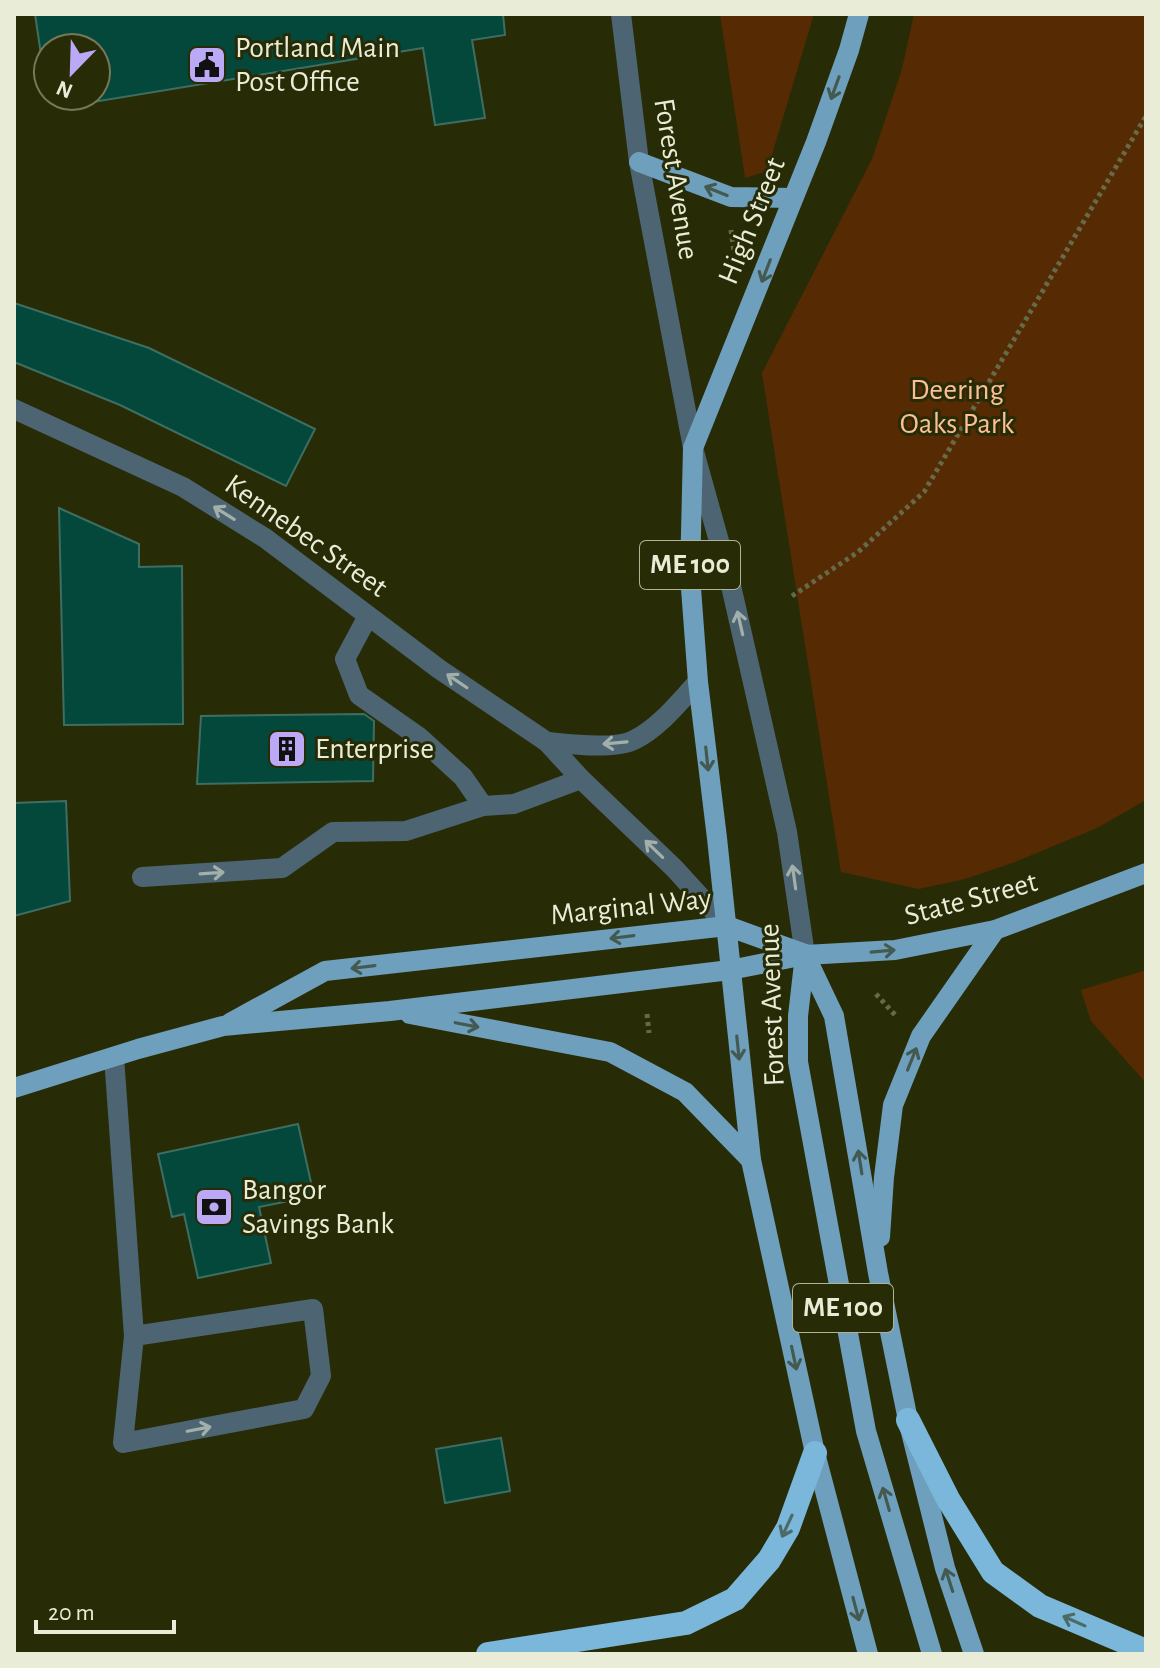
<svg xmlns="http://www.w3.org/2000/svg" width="1160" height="1668" font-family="'Alegreya Sans',sans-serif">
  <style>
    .green { fill: #562a03 }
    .building { fill: #04473b; stroke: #3e6e61; stroke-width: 2 }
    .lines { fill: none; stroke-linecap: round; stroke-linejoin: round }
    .path { stroke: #666a49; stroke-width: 5; stroke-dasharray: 4 4; stroke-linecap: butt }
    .minor { stroke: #4d6573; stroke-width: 20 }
    .major { stroke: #6ea0be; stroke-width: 20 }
    .highway { stroke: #7ab7db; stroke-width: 24 }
    .oneway { stroke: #445a50 }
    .oneway2 { stroke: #a3b0aa }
    .oneway3 { stroke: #4d6b66 }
    .labels { text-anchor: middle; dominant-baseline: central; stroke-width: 6; stroke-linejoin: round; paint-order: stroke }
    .shield { fill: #282c06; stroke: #afb398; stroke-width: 2 }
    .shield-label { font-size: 28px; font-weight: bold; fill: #e9edd7 }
    .poi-label { font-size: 30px; fill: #e9edd7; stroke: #282c06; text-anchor: start }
    .street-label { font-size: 30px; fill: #e9edd7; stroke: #282c06 }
    .park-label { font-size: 30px; fill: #fbbe95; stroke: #282c06 }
  </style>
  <rect width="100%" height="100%" fill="#282c06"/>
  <g class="green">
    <polygon points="720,14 814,14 767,171 745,178"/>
    <polygon points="914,14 1146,14 1146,800 1097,828 1015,862 965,879 919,889 841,872 762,373 872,159 902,69"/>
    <polygon points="1146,970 1146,1083 1091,1021 1081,990"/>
  </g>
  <g class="building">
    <polygon points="35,14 503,14 505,35 472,40 485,118 435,125 423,48 75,105 63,96 96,96 96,48 48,48 48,85 45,82"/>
    <polygon points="14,303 149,348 315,429 286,486 120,405 14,362"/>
    <polygon points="59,508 139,544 139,567 182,566 183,724 64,725"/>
    <polygon points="364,714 374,721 373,781 197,784 201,716"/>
    <polygon points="66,801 70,901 14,916 14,803"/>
    <polygon points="298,1124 314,1196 259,1207 271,1263 198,1278 184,1214 172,1217 158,1154"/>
    <polygon points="501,1438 510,1491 445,1503 436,1449"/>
  </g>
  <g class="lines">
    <g class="path">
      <polyline points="731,230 734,252"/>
      <polyline points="792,596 858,552 924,492 1146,116"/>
      <polyline points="876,994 896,1016"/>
      <polyline points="647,1014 649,1033"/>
    </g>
    <g class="minor">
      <polyline points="621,14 639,162 693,448 729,577 787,832 805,955"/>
      <polyline points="14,409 183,487 265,538 439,669 547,742 581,779 674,868 727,926"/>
      <polyline points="368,616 345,659 359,695 419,737 463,777 483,806 514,804 581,779"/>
      <path d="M547 742C569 744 615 750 634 740 659 728 679 702 698 682"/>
      <polyline points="142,877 282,868 333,832 406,831 483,806"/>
      <polyline points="114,1057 134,1336 123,1443 304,1409 321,1376 313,1309 134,1336"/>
    </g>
    <g class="major">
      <polyline points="859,14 849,50 816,142 693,448 690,575 698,682 717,838 751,1160 815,1453 868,1654"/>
      <polyline points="639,162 731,197 793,198"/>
      <polyline points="805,955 834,1016 878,1273 908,1420 945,1568 974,1654"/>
      <polyline points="805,955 798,1016 798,1062 866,1431 932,1654"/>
      <polyline points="410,1014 610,1052 685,1092 751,1160"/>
      <polyline points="230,1023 325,971 727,926 805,954"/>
      <polyline points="14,1088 138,1049 223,1026 390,1011 730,970 805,955 895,950 995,930 1146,873"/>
      <polyline points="880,1237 884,1177 893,1105 921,1036 995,930"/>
    </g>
    <g class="highway">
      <polyline points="908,1420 948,1499 993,1572 1040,1606 1146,1651"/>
      <polyline points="488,1654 686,1623 735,1599 769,1560 788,1528 815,1453"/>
    </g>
  </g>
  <defs><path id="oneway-shaft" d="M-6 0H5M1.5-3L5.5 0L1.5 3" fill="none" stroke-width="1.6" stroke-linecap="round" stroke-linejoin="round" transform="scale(2)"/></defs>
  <g class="oneway">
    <use href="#oneway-shaft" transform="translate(835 88) rotate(110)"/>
    <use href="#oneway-shaft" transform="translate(716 191) rotate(-158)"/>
    <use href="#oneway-shaft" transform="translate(766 271) rotate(111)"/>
    <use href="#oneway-shaft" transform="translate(707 759) rotate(84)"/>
    <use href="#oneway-shaft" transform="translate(622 937) rotate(173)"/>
    <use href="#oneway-shaft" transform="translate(883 951) rotate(-5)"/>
    <use href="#oneway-shaft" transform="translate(363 967) rotate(173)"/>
    <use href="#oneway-shaft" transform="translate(467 1025) rotate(11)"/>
    <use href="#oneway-shaft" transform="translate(738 1048) rotate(84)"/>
    <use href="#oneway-shaft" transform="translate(912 1059) rotate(-68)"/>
    <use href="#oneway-shaft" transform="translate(860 1162) rotate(-99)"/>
    <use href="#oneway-shaft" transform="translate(794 1358) rotate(78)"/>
    <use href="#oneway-shaft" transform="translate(886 1499) rotate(-106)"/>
    <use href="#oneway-shaft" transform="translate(949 1580) rotate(-108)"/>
    <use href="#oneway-shaft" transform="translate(856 1609) rotate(75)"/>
  </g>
  <g class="oneway2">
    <use href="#oneway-shaft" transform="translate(224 513) rotate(-148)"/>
    <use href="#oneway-shaft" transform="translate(740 623) rotate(-103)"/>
    <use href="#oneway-shaft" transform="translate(457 681) rotate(-146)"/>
    <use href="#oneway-shaft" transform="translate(615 743) rotate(175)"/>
    <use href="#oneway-shaft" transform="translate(654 849) rotate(-136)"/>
    <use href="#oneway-shaft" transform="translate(212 873) rotate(-4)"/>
    <use href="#oneway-shaft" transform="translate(794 877) rotate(-98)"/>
    <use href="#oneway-shaft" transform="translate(199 1429) rotate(-11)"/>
  </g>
  <g class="oneway3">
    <use href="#oneway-shaft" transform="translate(787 1526) rotate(115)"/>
    <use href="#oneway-shaft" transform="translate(1074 1621) rotate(-156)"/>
  </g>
  <defs>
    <g id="civic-square" transform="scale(2)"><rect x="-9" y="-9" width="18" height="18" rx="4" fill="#bca9f5" stroke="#282c06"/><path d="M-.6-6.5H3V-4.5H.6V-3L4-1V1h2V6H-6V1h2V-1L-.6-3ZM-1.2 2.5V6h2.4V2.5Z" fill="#111"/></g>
    <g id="building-square" transform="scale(2)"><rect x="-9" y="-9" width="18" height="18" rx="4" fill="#bca9f5" stroke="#282c06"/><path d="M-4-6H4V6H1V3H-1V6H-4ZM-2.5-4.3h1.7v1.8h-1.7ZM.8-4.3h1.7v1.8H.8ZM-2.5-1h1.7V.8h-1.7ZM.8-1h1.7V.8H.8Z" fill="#111"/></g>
    <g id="bank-square" transform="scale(2)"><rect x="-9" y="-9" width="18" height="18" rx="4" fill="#bca9f5" stroke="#282c06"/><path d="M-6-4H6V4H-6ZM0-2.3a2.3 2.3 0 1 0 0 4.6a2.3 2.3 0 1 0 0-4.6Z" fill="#111"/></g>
  </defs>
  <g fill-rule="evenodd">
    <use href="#civic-square" x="207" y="65"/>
    <use href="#building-square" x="287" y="749"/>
    <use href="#bank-square" x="214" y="1207"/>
  </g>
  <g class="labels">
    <g class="shield">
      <rect x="640" y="541" width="100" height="48" rx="6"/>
      <rect x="793" y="1284" width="100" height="48" rx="6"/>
    </g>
    <g class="shield-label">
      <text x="690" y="565">ME 100</text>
      <text x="843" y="1308">ME 100</text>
    </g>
    <g class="poi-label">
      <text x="235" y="48">Portland Main<tspan x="235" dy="34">Post Office</tspan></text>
      <text x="315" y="749">Enterprise</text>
      <text x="242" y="1190">Bangor<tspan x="242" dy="34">Savings Bank</tspan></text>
    </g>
    <g class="street-label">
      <text transform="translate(676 179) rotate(81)">Forest Avenue</text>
      <text transform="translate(752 221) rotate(-68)">High Street</text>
      <text transform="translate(306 536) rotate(35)">Kennebec Street</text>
      <text transform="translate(971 899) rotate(-15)">State Street</text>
      <text transform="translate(631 907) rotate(-6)">Marginal Way</text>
      <text transform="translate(772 1005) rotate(-92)">Forest Avenue</text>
    </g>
    <g class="park-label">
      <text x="957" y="390">Deering<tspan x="957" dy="34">Oaks Park</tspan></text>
    </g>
  </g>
  <rect width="1160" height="1668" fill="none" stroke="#e9edd7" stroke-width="32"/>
  <g transform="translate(72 72) rotate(203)"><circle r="38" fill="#282c06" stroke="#75795a" stroke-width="2"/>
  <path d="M0-6L14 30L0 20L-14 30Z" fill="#bca9f5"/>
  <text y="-12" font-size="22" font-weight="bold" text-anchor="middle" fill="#e9edd7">N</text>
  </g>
  <path d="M36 1620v12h138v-12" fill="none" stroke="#e9edd7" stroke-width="4"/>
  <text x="48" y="1620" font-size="24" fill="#e9edd7" stroke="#282c06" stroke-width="6" paint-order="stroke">20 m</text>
</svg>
